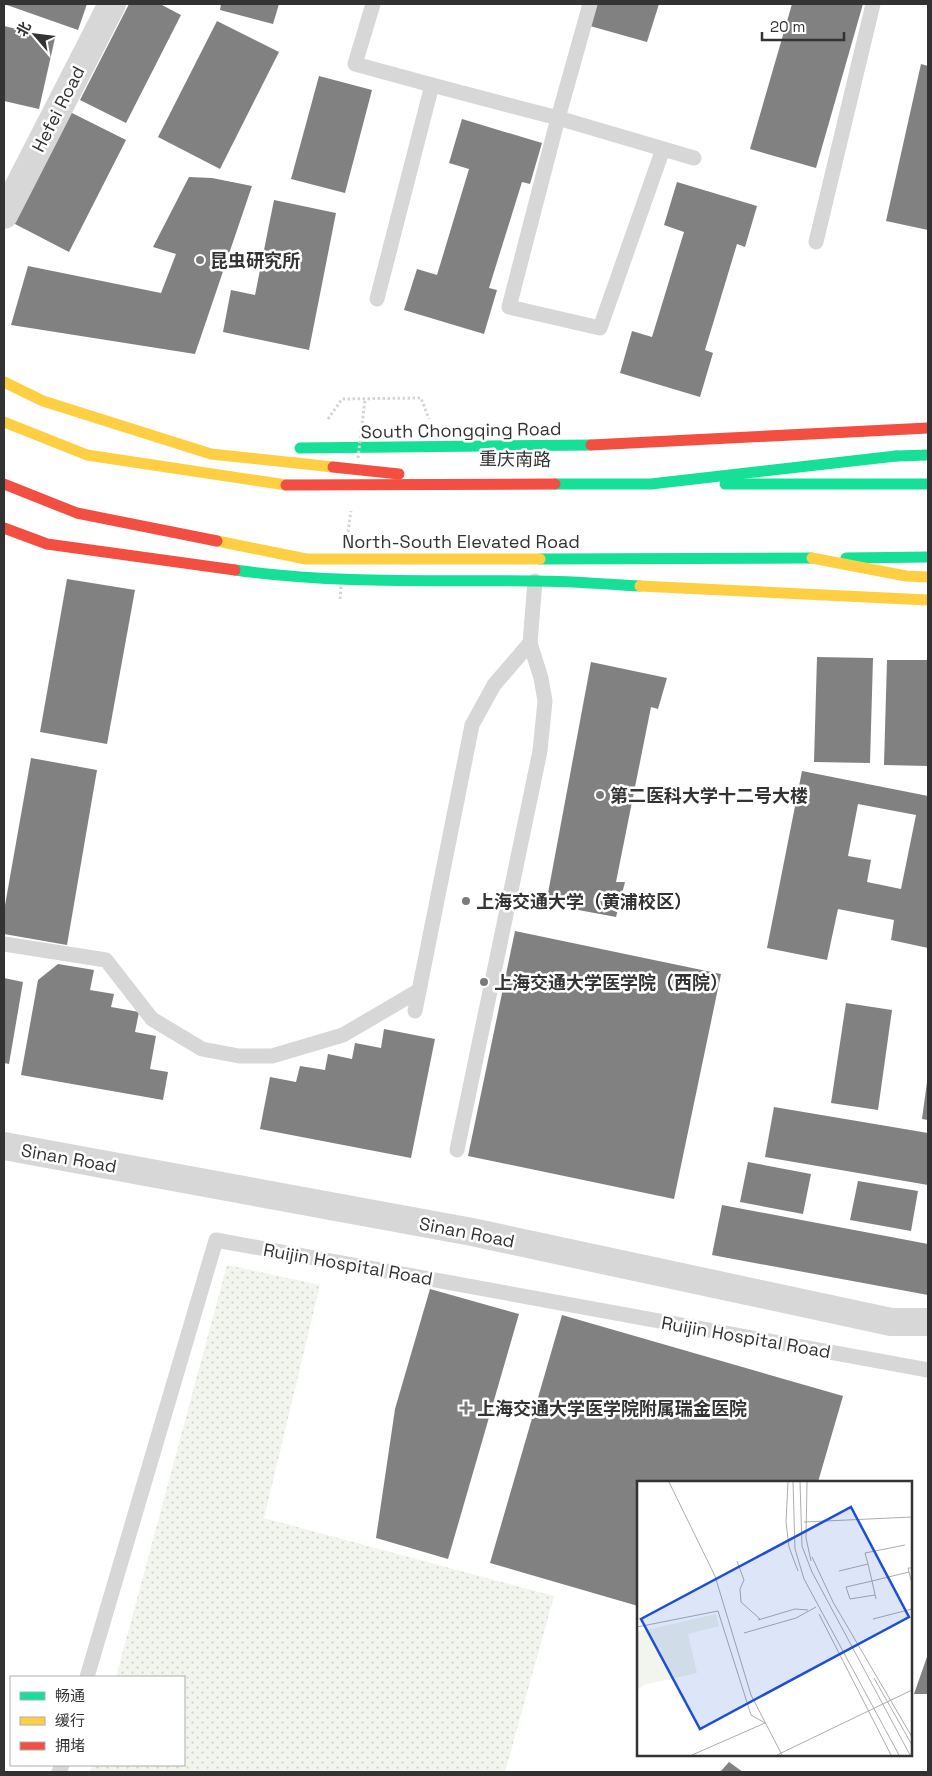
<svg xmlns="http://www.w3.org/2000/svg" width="932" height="1776" font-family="'Space Grotesk','Noto Sans SC',sans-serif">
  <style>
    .grass { fill: url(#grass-dots) }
    .building { fill: #818181; fill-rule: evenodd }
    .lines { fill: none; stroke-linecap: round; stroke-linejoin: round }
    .path { stroke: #d6d6d6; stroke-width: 3; stroke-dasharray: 2.5 2.5; stroke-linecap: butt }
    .lane { stroke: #d7d7d7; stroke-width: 15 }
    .street { stroke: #d7d7d7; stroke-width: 28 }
    .fast { stroke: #16e098; stroke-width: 11 }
    .slow { stroke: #ffcf43; stroke-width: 11 }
    .jam { stroke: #f24e42; stroke-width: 11 }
    .path-bridge { stroke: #d6d6d6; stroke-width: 3; stroke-dasharray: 2.5 2.5; stroke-linecap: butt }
    .fast-bridge { stroke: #16e098; stroke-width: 11 }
    .slow-bridge { stroke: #ffcf43; stroke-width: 11 }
    .jam-bridge { stroke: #f24e42; stroke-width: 11 }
    .poi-dot { fill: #7a7a7a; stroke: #fff; stroke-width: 2 }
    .labels { text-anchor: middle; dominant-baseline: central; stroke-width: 5; stroke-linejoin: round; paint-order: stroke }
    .street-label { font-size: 18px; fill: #333; stroke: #fff }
    .poi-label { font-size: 18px; font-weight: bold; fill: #333; stroke: #fff; text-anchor: start }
    .inset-road { fill: none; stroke: #adadad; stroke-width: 1 }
    .view { fill: #1d4ed8; fill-opacity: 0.15; stroke: #1d4ed8; stroke-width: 2.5 }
    .inset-edge { fill: none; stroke: #333; stroke-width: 2.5 }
  </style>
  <defs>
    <pattern id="grass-dots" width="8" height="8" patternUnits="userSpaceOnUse" patternTransform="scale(1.25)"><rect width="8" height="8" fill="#f1f5ed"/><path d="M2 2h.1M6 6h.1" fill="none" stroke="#cfd2cc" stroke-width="1.8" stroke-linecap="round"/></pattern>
  </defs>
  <rect width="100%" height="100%" fill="#fff"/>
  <polygon class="grass" points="227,1265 320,1285 264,1518 554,1596 505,1772 90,1772 92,1765 184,1765 184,1677 116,1677"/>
  <g class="building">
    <polygon points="4,4 87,4 78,30"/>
    <polygon points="129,4 160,4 181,15 126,123 80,100"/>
    <polygon points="221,4 279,4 273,24 220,10"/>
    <polygon points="597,4 659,4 647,42 590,26"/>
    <polygon points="792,4 863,4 816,168 750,149"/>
    <polygon points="217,21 279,52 220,169 158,137"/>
    <polygon points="4,26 55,38 39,109 4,101"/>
    <polygon points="921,64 928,66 928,230 886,221"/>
    <polygon points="319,76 372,90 345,193 291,179"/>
    <polygon points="70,112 126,140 69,252 13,223"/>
    <polygon points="462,119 542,143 530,184 522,182 489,288 497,290 484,334 404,310 417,269 437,275 469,169 449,163"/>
    <polygon points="189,177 212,178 252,186 195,354 11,325 28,266 161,293 176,254 153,247"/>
    <polygon points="677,182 757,206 745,247 737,244 705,350 713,353 700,397 620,373 632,331 652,337 684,232 664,225"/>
    <polygon points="274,200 336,213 309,350 223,332 231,290 255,295"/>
    <polygon points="67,579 135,590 107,744 40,732"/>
    <polygon points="817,657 873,658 870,763 814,762"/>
    <polygon points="887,660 928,660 928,766 884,765"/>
    <polygon points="591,662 667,678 658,709 651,707 616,882 625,882 616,917 546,904"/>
    <polygon points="31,758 97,770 67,945 4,934 4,911"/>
    <path d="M802 771 928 796V948L891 940 894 920 838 909 827 960 767 948ZM858 804 916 815 901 889 867 882 871 860 848 856Z"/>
    <polygon points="515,931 721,974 674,1199 468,1156"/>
    <polygon points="58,964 94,970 90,990 114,994 111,1007 139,1012 135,1032 156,1036 150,1069 168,1072 163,1100 21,1075 38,980"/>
    <polygon points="4,978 23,982 9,1064 4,1063"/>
    <polygon points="846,1003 892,1010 878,1110 831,1103"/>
    <polygon points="384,1029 435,1039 411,1158 260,1129 270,1077 296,1082 300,1066 325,1070 328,1054 352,1059 355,1043 381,1048"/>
    <polygon points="927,1082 928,1082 928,1120 922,1119"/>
    <polygon points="774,1107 928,1133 928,1185 765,1157"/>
    <polygon points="748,1162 811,1174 803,1214 740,1202"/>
    <polygon points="858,1181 918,1191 911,1231 850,1220"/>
    <polygon points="722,1205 928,1244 928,1295 712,1255"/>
    <polygon points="430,1289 519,1314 448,1559 376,1538 395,1409"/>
    <polygon points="562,1315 843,1396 818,1482 638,1482 638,1606 490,1563"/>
    <polygon points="928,1654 928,1694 914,1694"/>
    <polygon points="729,1762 743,1772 720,1772"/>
  </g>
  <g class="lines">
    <polyline class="path" points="328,419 342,399 421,398 429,419"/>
    <g class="lane">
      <polyline points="373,4 355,64 432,85"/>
      <polyline points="663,149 600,328 509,307 558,118 694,158"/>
      <polyline points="816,242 873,4"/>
      <polyline points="377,299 432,85 558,118 590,4"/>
      <polyline points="4,944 106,960 152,1019 202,1049 239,1056 272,1056 343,1035 418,991"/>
      <polyline points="415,1011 472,725 494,685 530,643"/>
      <polyline points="457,1150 540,751 545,701 541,678 530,643 535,581"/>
      <polyline points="87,1677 216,1240 928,1370"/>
      <polyline points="59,1772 62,1765"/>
    </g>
    <g class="street">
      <polyline points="4,215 112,4"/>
      <polyline points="4,1146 472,1232 891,1322 928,1322"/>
    </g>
    <g class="fast">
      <polyline points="300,448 591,445"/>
      <polyline points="896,456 928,455"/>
      <polyline points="725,484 928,484"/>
      <polyline points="846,558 928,557"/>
      <path d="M235 570C334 584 434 580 534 581 569 581 605 584 640 586"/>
    </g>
    <g class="slow">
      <polyline points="4,382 43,401 211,454 333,467"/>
      <polyline points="640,586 928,600"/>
    </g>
    <g class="jam">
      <polyline points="591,445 928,428"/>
      <polyline points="333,467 399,474"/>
      <polyline points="4,528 47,544 235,570"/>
    </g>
    <g class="path-bridge">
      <polyline points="358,458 365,399"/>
      <polyline points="348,532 351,511"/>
      <polyline points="340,599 341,586"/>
    </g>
    <g class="fast-bridge">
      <polyline points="555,484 651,484 896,456"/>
      <polyline points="540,559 812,558"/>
    </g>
    <g class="slow-bridge">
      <polyline points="4,422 87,455 286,485"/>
      <polyline points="217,541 306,559 540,559"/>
      <polyline points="812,558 906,576 928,577"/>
    </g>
    <g class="jam-bridge">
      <polyline points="4,484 77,513 217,541"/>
      <polyline points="286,485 555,484"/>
    </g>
  </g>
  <g class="poi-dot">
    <circle cx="200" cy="260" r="5"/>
    <circle cx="600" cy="795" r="5"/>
    <circle cx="466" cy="901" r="5"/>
    <circle cx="484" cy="982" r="5"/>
    <path d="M463.5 1400.5h5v5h5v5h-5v5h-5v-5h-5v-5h5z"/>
  </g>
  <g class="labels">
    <g class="street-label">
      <text transform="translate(58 109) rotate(-63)">Hefei Road</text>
      <text transform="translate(461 430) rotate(-1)">South Chongqing Road</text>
      <text transform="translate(515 459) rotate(1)">重庆南路</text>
      <text x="461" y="541">North-South Elevated Road</text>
      <text transform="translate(69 1158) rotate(10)">Sinan Road</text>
      <text transform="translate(467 1232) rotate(11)">Sinan Road</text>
      <text transform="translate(348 1264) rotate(10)">Ruijin Hospital Road</text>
      <text transform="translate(746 1337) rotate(10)">Ruijin Hospital Road</text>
    </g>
    <g class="poi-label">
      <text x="210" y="260">昆虫研究所</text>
      <text x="610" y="795">第二医科大学十二号大楼</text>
      <text x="476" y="901">上海交通大学（黄浦校区）</text>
      <text x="494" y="982">上海交通大学医学院（西院）</text>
      <text x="477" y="1408">上海交通大学医学院附属瑞金医院</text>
    </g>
  </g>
  <g transform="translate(637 1481)">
    <rect width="275" height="275" fill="#fff"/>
    <path d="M79 133 82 145 51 153 60 192 7 204 0 209V151Z" fill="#f1f5ed"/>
    <path class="inset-road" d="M32 1 78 95 114 214 145 274M151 1 149 41 152 66 161 90M156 1 158 68 167 98 262 274M163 1 165 65 175 91 273 274M170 1 169 57 174 80M167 41 275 36M175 76 196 121 275 256M100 80 107 99 103 108 104 121 123 138M231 83 228 72 268 64M275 87H271L275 103M202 90 231 83 235 100 272 91M238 114 213 118 209 106 235 100 239 118M182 133 254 274M236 138 275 128M121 139 158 128 171 129M0 146 81 130 114 234 128 242M107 152 159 137 179 126M237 197 275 264M55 274 128 242M140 274 275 209"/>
    <path class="view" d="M214 26 272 136 63 248 4 138Z"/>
    <rect width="275" height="275" class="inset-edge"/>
  </g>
  <rect width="932" height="1776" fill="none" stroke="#333333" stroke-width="10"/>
  <rect x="10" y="1676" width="175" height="90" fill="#ffffff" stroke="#adadad"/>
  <rect x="20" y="1692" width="25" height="8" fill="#16e098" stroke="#adadad"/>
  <text x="55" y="1701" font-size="15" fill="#333333">畅通</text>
  <rect x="20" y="1717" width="25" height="8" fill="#ffcf43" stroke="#adadad"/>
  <text x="55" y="1726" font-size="15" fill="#333333">缓行</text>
  <rect x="20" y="1742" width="25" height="8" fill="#f24e42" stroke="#adadad"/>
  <text x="55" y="1751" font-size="15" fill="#333333">拥堵</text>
  <g transform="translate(35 35) rotate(298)" stroke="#ffffff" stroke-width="4" paint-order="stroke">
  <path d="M0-4L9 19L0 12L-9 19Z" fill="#333333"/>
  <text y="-8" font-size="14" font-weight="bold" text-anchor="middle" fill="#333333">北</text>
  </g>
  <path d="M762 32v8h82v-8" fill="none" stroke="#333333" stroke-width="2.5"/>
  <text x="770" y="32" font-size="15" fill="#333333" stroke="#ffffff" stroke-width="4" paint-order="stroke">20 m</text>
</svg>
